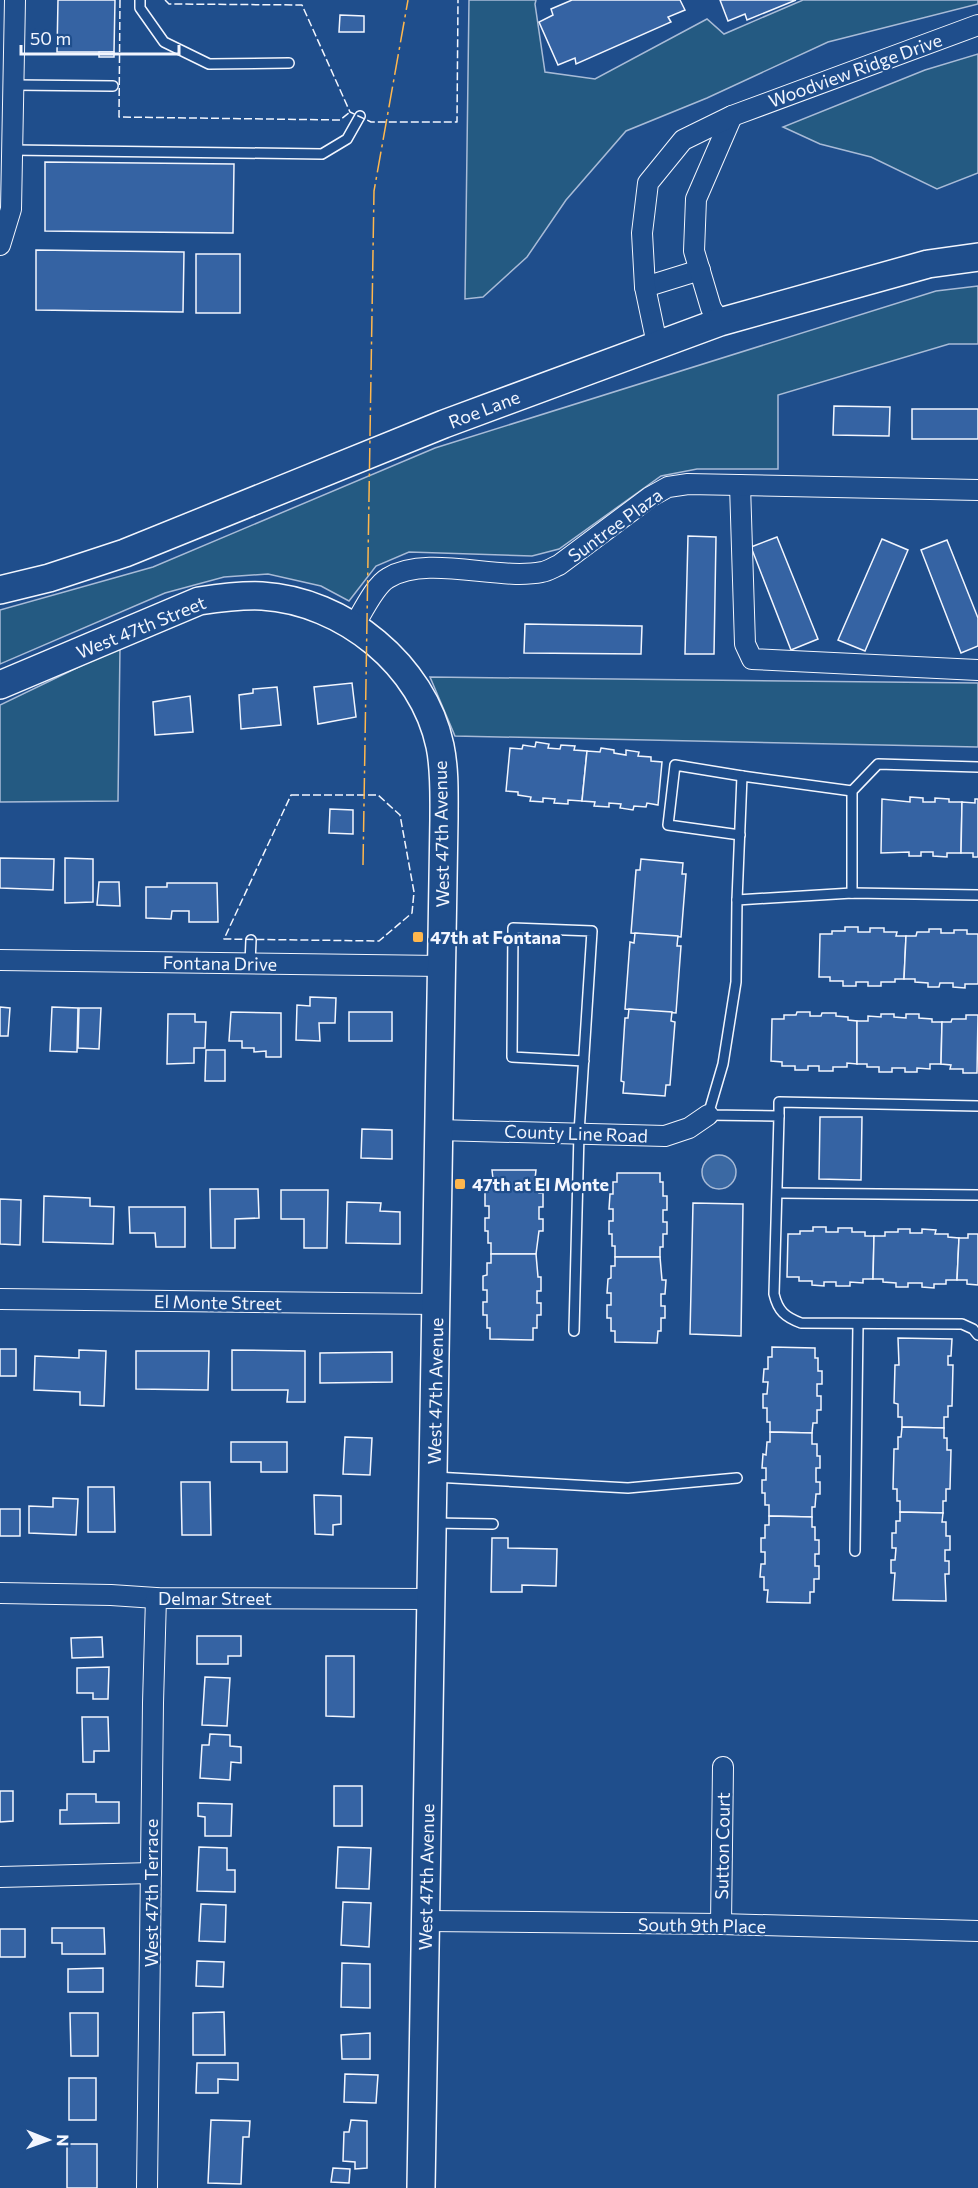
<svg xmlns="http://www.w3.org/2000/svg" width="978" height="2188" font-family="Commissioner,sans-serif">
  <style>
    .green { fill: #245a82; stroke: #a8bbd7; stroke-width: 1.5 }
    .water { fill: #3b69a3; stroke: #a8bbd7; stroke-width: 1.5 }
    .building { fill: #3563a3; stroke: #f2f6ff; stroke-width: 1.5 }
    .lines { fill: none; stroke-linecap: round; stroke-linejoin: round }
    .lane-casing { stroke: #f2f6ff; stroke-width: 12 }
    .street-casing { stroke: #f2f6ff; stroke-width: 22 }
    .secondary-casing { stroke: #f2f6ff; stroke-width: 30 }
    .lane { stroke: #1f4e8c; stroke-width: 9 }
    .street { stroke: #1f4e8c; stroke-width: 20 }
    .secondary { stroke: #1f4e8c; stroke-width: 27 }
    .fence { stroke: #f2f6ff; stroke-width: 1.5; stroke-dasharray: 8 3; stroke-linecap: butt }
    .power { stroke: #ffb74d; stroke-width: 1.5; stroke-dasharray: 21 4.5 3 4.5; stroke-linecap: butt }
    .poi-dot { fill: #ffb74d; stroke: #1f4e8c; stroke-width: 2 }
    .labels { text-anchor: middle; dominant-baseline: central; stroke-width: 4.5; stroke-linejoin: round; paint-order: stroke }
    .street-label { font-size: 18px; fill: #f2f6ff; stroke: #1f4e8c }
    .poi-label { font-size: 18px; font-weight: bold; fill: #f2f6ff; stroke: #1f4e8c; text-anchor: start }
  </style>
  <rect width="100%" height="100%" fill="#1f4e8c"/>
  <g class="green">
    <polygon points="469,0 536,0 535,4 545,72 595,79 707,19 724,34 803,0 978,0 978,4 828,42 707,98 626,131 566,200 527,257 483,297 465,299"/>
    <polygon points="978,54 978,173 937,189 871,157 820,144 783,127 925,70"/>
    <polygon points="978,286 978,344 949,344 778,395 778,469 697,469 661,476 559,549 532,556 409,552 376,566 349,601 321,586 268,574 224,577 165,593 0,664 0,610 153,567 435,448 936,291"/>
    <polygon points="120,647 118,801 0,802 0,705"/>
    <polygon points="430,677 978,683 978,747 455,736"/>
  </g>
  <circle class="water" cx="719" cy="1172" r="17"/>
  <g class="building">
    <polygon points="58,0 115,0 114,52 57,52"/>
    <polygon points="572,0 680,0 685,10 668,17 671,22 576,64 575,58 558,65 539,22 553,15 551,9"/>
    <polygon points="720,0 796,0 747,20 745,14 728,21"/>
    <polygon points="340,15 364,16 364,32 339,32"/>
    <rect x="99" y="52" width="15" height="5"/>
    <polygon points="45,162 234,164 233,233 45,231"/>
    <polygon points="36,250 184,252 183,312 36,310"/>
    <rect x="196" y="254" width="44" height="59"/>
    <polygon points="834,406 890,407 889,436 833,435"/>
    <rect x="912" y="409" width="66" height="30"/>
    <polygon points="688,536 716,537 714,654 685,654"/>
    <polygon points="777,537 818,639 791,650 751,547"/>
    <polygon points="882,539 908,550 865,651 838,640"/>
    <polygon points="947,540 978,618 978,646 961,653 921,550"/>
    <polygon points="525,624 642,626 641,654 524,653"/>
    <polygon points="352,683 356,717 318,724 314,687"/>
    <polygon points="277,687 281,725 241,729 239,695 253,693 253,689"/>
    <polygon points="190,696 193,732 155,735 153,702"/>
    <polygon points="536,742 549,744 548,748 560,749 561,745 575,746 574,750 587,751 582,801 568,800 568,804 554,803 555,799 543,798 543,802 530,801 531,797 518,795 518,792 506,791 510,748 522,749 523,745 535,747"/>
    <polygon points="601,748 614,750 614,753 626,755 626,750 639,752 638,756 651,757 651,761 662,762 658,805 647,803 646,807 634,806 633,810 620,808 621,804 609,803 609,807 594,806 595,802 582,801 587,751 600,752"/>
    <polygon points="910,797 923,798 923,802 935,802 935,798 949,799 949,802 962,802 961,853 947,853 947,857 933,856 933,852 921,852 921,856 909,856 909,852 881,853 882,799 910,802"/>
    <polygon points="975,799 978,799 978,857 973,857 973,853 961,853 962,802 975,803"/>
    <polygon points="330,809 353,810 353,834 329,833"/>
    <polygon points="0,858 54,859 53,890 0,888"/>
    <polygon points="65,858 93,859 93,902 65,903"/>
    <polygon points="641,859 683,863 682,874 686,874 681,937 631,933 636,870 640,870"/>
    <polygon points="99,882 119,882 120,906 97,905"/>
    <polygon points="167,883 217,883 218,922 189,922 189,911 172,911 171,919 146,918 146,887 167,887"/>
    <polygon points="845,927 858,927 858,932 870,932 870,928 884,928 884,932 897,932 896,936 906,936 904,979 895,979 895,982 881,982 881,986 868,986 868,982 856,982 856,986 843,986 843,981 830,981 830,977 819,977 820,934 832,934 832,931 845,931"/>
    <polygon points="929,929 941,929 941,933 954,933 954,930 967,930 967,934 978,934 978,984 965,984 965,988 953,987 953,983 940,983 939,987 928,987 928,983 915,982 915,979 904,979 906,936 916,936 917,932 929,932"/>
    <polygon points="635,933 678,936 677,946 681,946 676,1013 625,1009 630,942 634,943"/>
    <polygon points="310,997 336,998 335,1023 319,1023 320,1041 296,1040 297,1005 310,1006"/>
    <polygon points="0,1007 10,1008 8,1036 0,1036"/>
    <polygon points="52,1007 78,1008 77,1052 50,1051"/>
    <polygon points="79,1008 101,1008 99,1049 78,1048"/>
    <polygon points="629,1009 672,1012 671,1021 675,1022 670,1085 666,1085 665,1096 623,1093 624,1082 621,1081 625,1018 628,1018"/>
    <polygon points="231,1012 281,1013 281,1057 266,1057 266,1051 254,1052 254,1048 242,1048 242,1041 229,1041"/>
    <rect x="349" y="1012" width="43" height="29"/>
    <polygon points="797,1012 810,1012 810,1016 821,1016 822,1013 836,1013 836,1016 848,1017 848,1020 857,1021 857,1064 847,1063 847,1067 833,1067 833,1071 819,1071 819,1066 808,1066 808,1070 795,1070 795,1066 782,1066 782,1062 771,1061 772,1019 784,1019 784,1015 796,1015"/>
    <polygon points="168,1014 195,1014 195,1022 206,1022 205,1048 194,1048 194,1063 167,1064"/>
    <polygon points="881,1014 894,1014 894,1017 906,1018 906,1014 919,1014 919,1018 932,1019 932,1022 942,1022 941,1064 930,1064 930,1069 917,1068 917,1072 905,1072 905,1068 892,1068 892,1072 879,1072 879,1067 867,1067 867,1064 857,1064 857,1021 868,1021 868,1016 881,1017"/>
    <polygon points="966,1015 978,1015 977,1073 963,1073 963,1069 950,1069 951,1065 941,1064 942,1022 951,1022 952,1019 966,1019"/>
    <polygon points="206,1050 225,1050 225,1081 205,1081"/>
    <polygon points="820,1117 862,1117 861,1180 819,1179"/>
    <polygon points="362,1129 392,1130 392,1159 361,1158"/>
    <polygon points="492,1170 536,1170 535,1179 539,1179 539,1193 543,1193 543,1207 539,1207 539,1219 543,1219 543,1231 539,1231 536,1254 491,1254 491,1243 488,1243 488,1231 485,1231 485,1218 489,1218 489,1206 485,1206 485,1192 489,1191 489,1179 493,1179"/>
    <polygon points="617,1173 660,1173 660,1182 663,1182 663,1196 667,1196 667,1210 663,1210 663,1222 667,1222 667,1234 663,1234 663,1247 660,1247 660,1257 615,1257 615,1246 612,1246 612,1234 609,1234 609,1221 613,1221 613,1209 609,1209 610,1194 613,1194 613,1182 617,1182"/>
    <polygon points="210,1189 258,1189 259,1218 235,1219 235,1248 211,1248"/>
    <polygon points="281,1190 328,1190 327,1248 304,1248 304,1219 281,1219"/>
    <polygon points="44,1196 90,1198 90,1206 114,1207 113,1244 43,1242"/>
    <polygon points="0,1199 21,1200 20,1245 0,1244"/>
    <polygon points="347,1202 381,1203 380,1211 400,1212 400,1244 346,1243"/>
    <polygon points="693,1203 743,1204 741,1336 690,1334"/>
    <polygon points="129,1207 185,1207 185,1247 156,1247 155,1233 130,1233"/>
    <polygon points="813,1227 826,1227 826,1232 838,1232 838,1228 852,1228 852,1232 865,1232 865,1236 874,1236 873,1279 863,1279 863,1283 850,1282 850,1286 836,1286 836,1282 824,1282 824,1286 812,1285 812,1281 799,1281 799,1277 787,1277 788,1234 800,1234 800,1231 813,1231"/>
    <polygon points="898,1229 910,1229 910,1233 922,1233 922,1229 936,1230 935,1234 948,1234 948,1237 959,1238 957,1280 946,1280 946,1284 934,1284 934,1288 922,1287 922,1283 908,1283 908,1287 896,1287 896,1283 883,1282 883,1279 873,1279 874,1236 885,1236 885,1232 898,1232"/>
    <polygon points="968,1234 978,1234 978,1285 967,1284 967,1280 957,1280 959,1238 968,1238"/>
    <polygon points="491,1254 536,1254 538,1277 541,1277 541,1291 537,1291 537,1303 541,1303 541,1315 537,1315 537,1328 533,1328 533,1340 490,1339 490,1328 487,1328 487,1315 483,1315 483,1302 487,1302 487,1290 483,1290 483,1276 487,1275 487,1263 491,1263"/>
    <polygon points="615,1257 660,1257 662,1280 666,1280 665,1294 661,1294 661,1306 665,1306 665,1318 661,1318 661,1331 658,1331 657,1343 615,1342 615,1331 611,1331 611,1318 607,1318 607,1305 611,1305 611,1293 607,1293 608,1279 611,1278 611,1266 615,1266"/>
    <polygon points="898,1338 952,1339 951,1356 948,1356 948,1365 953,1365 952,1406 948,1406 948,1417 944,1417 944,1428 902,1427 902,1417 898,1417 898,1404 894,1403 895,1365 899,1365"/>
    <polygon points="772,1347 815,1348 815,1358 818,1358 818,1371 822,1371 822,1384 817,1384 817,1396 821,1396 821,1410 817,1410 817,1423 813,1423 812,1433 770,1432 770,1422 767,1422 767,1408 763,1408 763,1394 767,1394 768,1382 763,1382 764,1369 768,1369 768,1357 772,1357"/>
    <rect x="0" y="1349" width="16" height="27"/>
    <polygon points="79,1350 106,1351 104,1406 80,1405 80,1392 34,1390 35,1356 79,1358"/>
    <polygon points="232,1350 305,1351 305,1402 287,1402 288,1390 232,1390"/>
    <polygon points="136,1351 209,1351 208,1390 136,1389"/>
    <polygon points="392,1352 392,1382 320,1383 320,1353"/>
    <polygon points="902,1427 944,1428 944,1438 947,1438 947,1450 951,1450 950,1489 946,1489 946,1501 943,1501 943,1513 900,1512 900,1501 897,1501 897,1489 893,1489 894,1449 898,1449 898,1437 901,1437"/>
    <polygon points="770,1432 812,1433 812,1444 817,1444 817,1456 820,1456 820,1468 816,1468 816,1482 820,1482 820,1494 816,1494 815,1507 812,1507 812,1517 769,1516 769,1505 765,1505 765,1493 762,1493 762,1480 766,1480 766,1468 762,1468 763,1454 766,1455 767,1442 770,1442"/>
    <polygon points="345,1437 372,1438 370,1475 343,1474"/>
    <polygon points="231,1442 287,1442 287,1472 261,1472 261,1462 231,1462"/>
    <polygon points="181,1482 210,1482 211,1535 182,1535"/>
    <polygon points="88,1487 114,1487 115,1532 88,1532"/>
    <polygon points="314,1495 341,1496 341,1524 333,1525 333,1535 315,1534"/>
    <polygon points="53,1498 78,1499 76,1535 29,1533 29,1506 53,1507"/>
    <rect x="0" y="1509" width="20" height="27"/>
    <polygon points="900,1512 943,1513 942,1522 946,1522 946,1536 950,1536 950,1550 945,1550 945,1561 949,1561 949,1574 945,1574 946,1601 893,1600 895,1573 891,1573 891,1560 895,1560 896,1548 892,1548 892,1533 896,1533 896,1521 900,1521"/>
    <polygon points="769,1516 812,1517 812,1527 815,1527 815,1540 819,1540 819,1554 815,1554 815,1566 819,1566 819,1579 814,1579 814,1592 810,1592 810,1603 767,1602 768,1590 764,1590 764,1577 760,1577 761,1564 765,1564 765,1552 761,1552 761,1538 765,1538 765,1525 769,1525"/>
    <polygon points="492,1538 508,1538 508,1548 557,1549 556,1586 522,1585 522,1592 491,1592"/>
    <polygon points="197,1636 241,1636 241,1656 228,1656 228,1664 197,1664"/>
    <polygon points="102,1637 103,1657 72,1658 71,1638"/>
    <polygon points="326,1656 354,1656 354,1717 326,1716"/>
    <polygon points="109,1667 108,1699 93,1699 93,1693 77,1693 77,1668"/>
    <polygon points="205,1677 230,1678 227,1726 202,1725"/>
    <polygon points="82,1717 108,1717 109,1751 94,1751 94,1762 83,1762"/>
    <polygon points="210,1734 230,1735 230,1746 241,1747 241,1763 231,1762 230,1780 200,1778 202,1745 209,1745"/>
    <rect x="334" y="1786" width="28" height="40"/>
    <polygon points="0,1791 13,1791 13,1821 0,1822"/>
    <polygon points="67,1794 96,1794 96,1802 119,1802 119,1823 60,1824 60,1810 67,1810"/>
    <polygon points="198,1803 232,1804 231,1836 205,1836 205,1817 198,1816"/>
    <polygon points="199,1847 227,1848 227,1870 235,1870 235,1892 197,1891"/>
    <polygon points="338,1847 371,1848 369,1889 336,1888"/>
    <polygon points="343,1902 371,1903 369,1947 341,1945"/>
    <polygon points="201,1904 226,1905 225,1942 199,1941"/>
    <polygon points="52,1928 104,1928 105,1954 62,1954 62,1943 52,1943"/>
    <rect x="0" y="1929" width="25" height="28"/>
    <polygon points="197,1961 224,1962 223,1987 196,1986"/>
    <polygon points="342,1963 370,1964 370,2008 341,2007"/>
    <polygon points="103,1968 103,1992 68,1992 68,1969"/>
    <polygon points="224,2012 225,2055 193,2055 193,2013"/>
    <polygon points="70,2013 98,2013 98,2056 71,2056"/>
    <polygon points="370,2033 370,2059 342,2059 341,2035"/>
    <polygon points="197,2063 238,2063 238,2080 218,2079 218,2093 196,2093"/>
    <polygon points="345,2074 378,2075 376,2103 344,2102"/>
    <rect x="69" y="2078" width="27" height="42"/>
    <polygon points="211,2120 250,2121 249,2137 243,2137 241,2184 208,2183"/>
    <polygon points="351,2120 367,2121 367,2168 355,2169 355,2162 343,2161 344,2132 349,2132"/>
    <rect x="67" y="2144" width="30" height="44"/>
    <polygon points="333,2168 350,2169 349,2183 331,2182"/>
  </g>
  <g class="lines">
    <g class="lane-casing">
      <g id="lane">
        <polyline points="140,0 140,8 164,42 209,64 289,63"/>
        <polyline points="14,85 113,86"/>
        <polyline points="12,150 322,154 347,139 360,116"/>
        <polyline points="740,835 668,825 675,765 742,776"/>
        <polyline points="852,893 852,791 878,764 978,767"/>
        <path d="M978 895 852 893 737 900 736 982 723 1064 708 1115 779 1116 774 1294C778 1311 785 1317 801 1323L962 1324 973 1329 978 1335"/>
        <polyline points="737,900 742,776 852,791"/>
        <polyline points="250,963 251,940"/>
        <polyline points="779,1116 779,1102 978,1106"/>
        <polyline points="778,1193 978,1195"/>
        <polyline points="574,1331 579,1133 592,931 513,928 512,1057 584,1061"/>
        <polyline points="435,1477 628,1488 737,1478"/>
        <polyline points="434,1523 493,1524"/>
        <polyline points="855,1551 858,1324"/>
      </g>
    </g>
    <g class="street-casing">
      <g id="street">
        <polyline points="0,245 11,209 15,0"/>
        <polyline points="645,287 700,270"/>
        <polyline points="720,322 711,308 694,251 696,199 732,116"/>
        <polyline points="657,344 645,287 642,233 648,183 683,140 732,116 978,25"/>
        <polyline points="740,485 745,644 752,659 978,670"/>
        <path d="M354 626C362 613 375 585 388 578 428 554 497 581 542 572 548 571 554 567 559 565L650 497 668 487 688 484 978 490"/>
        <polyline points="0,960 441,966"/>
        <polyline points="438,1130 665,1136 689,1128 708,1115"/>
        <polyline points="0,1299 436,1304"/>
        <polyline points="0,1593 111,1595 156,1598 431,1599"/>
        <polyline points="0,1877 151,1873"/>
        <polyline points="425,1921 721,1924 978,1931"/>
        <polyline points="721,1924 723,1767"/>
        <polyline points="147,2188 153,1703 156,1598"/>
      </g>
    </g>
    <g class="secondary-casing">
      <g id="secondary">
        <polyline points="0,590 49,578 125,553 444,424 720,322 928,264 978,257"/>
        <path d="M0 685 199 601C219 598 241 595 262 596 344 601 423 665 440 746 445 770 444 795 444 819L421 2188"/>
      </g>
    </g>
    <use href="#lane" class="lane"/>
    <use href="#street" class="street"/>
    <use href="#secondary" class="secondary"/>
    <g class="fence">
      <polyline points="120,0 119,117 340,120 350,112"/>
      <polyline points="165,0 169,4 302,5 350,112 371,122 457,122 458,0"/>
      <polygon points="291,795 378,795 400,815 414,892 412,913 379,941 224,939"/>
    </g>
    <polyline class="power" points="363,865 374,191 408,0"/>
  </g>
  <g class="poi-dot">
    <rect x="412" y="931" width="12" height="12" rx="3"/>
    <rect x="454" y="1178" width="12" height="12" rx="3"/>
  </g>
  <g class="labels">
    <g class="street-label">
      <text transform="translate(855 70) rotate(-20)">Woodview Ridge Drive</text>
      <text transform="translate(484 409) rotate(-21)">Roe Lane</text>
      <text transform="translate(615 525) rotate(-36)">Suntree Plaza</text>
      <text transform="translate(141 627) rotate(-22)">West 47th Street</text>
      <text transform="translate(441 834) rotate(-91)">West 47th Avenue</text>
      <text transform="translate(220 963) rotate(1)">Fontana Drive</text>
      <text transform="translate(576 1133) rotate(2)">County Line Road</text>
      <text transform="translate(218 1302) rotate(1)">El Monte Street</text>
      <text transform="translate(435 1391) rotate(-89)">West 47th Avenue</text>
      <text x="215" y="1598">Delmar Street</text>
      <text transform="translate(722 1846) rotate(-89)">Sutton Court</text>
      <text transform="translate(426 1877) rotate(-89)">West 47th Avenue</text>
      <text transform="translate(151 1893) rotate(-90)">West 47th Terrace</text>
      <text transform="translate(702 1925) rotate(1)">South 9th Place</text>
    </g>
    <g class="poi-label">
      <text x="430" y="937">47th at Fontana</text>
      <text x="472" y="1184">47th at El Monte</text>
    </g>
  </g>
  <g transform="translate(48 2140) rotate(91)" stroke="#1f4e8c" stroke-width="4.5" paint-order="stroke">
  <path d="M0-4.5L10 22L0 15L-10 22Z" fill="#f2f6ff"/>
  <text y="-9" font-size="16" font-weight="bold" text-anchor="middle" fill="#f2f6ff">N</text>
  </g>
  <path d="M21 45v9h158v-9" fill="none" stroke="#f2f6ff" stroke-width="3"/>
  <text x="30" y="45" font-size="18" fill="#f2f6ff" stroke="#1f4e8c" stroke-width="4.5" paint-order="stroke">50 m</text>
</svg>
